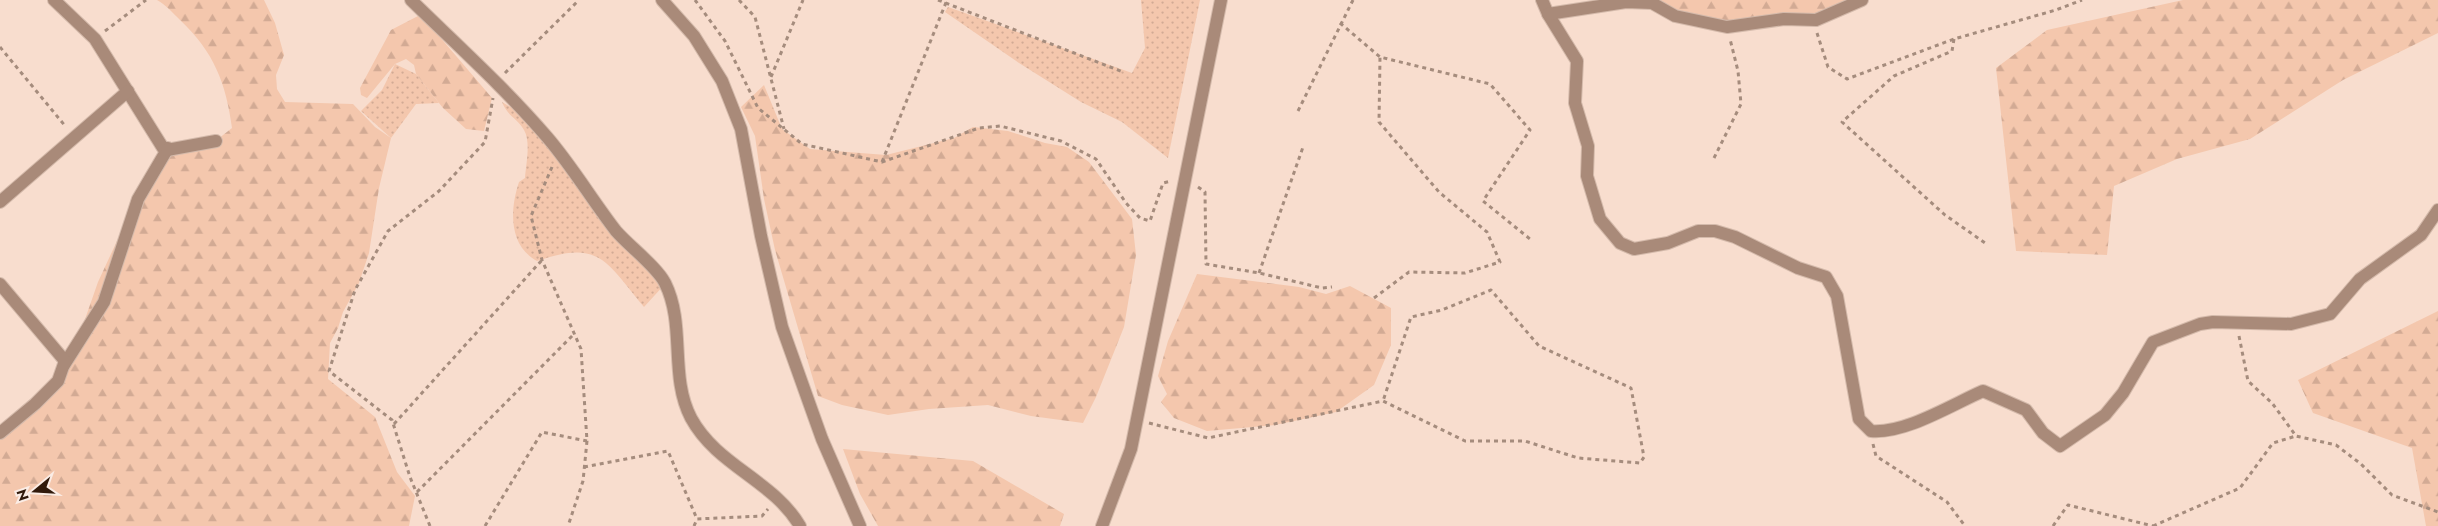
<svg xmlns="http://www.w3.org/2000/svg" width="2438" height="526" font-family="Jost,sans-serif">
  <style>
    .grass { fill: url(#grass-dots) }
    .forest { fill: url(#forest-firs) }
    .lines { fill: none; stroke-linecap: round; stroke-linejoin: round }
    .minor-casing { stroke: #d4baab; stroke-width: 14 }
    .path { stroke: #a58c7d; stroke-width: 3; stroke-dasharray: 4 4; stroke-linecap: butt }
    .minor { stroke: #a98a79; stroke-width: 12 }
  </style>
  <defs>
    <pattern id="grass-dots" width="8" height="8" patternUnits="userSpaceOnUse" patternTransform="scale(1.25)"><rect width="8" height="8" fill="#f4c7ad"/><path d="M2 2h.1M6 6h.1" fill="none" stroke="#d2aa94" stroke-width="1.8" stroke-linecap="round"/></pattern>
    <pattern id="forest-firs" width="22" height="20" patternUnits="userSpaceOnUse" patternTransform="scale(1.25)"><rect width="22" height="20" fill="#f4c7ad"/><path d="M5 1l3.5 6h-7zM16 11l3.5 6h-7z" fill="#d2aa94"/></pattern>
  </defs>
  <rect width="100%" height="100%" fill="#f8ddce"/>
  <g class="grass">
    <polygon points="1141,0 1200,0 1168,158 1122,122 1081,102 1019,63 945,12 948,7 1132,73 1145,48"/>
    <polygon points="395,64 416,74 439,103 416,104 391,138 361,111 382,90"/>
    <path d="M502 102 521 113 665 284 644 307C606 262 601 239 537 261 508 245 510 209 519 182L525 178C526 164 531 142 524 130 517 118 508 117 502 102Z"/>
  </g>
  <g class="forest">
    <path d="M157 0H264L275 23 284 55 276 75 277 89 285 102 353 104 375 127 391 138 379 188 369 253 359 283 343 312 338 328 330 343 328 379 375 417 397 472 415 496 409 526H0V439L57 386 77 342 98 282 129 215 168 148 209 146 232 128C226 83 214 52 180 20 173 13 166 5 157 0Z"/>
    <polygon points="1645,0 1857,0 1820,18 1727,27"/>
    <polygon points="2183,0 2438,0 2438,33 2343,80 2250,139 2177,159 2114,186 2107,255 2016,251 1996,68 2047,30"/>
    <polygon points="418,16 439,36 492,98 484,131 466,129 443,108 416,74 414,65 406,59 395,64 367,98 361,95 360,88 391,30"/>
    <polygon points="764,85 782,129 810,149 886,155 954,138 973,127 1008,131 1045,143 1067,147 1089,162 1132,219 1136,255 1124,327 1096,397 1083,423 1031,416 988,405 929,409 888,415 842,405 818,396 775,250 764,199 755,136 741,107"/>
    <polygon points="1197,274 1299,287 1326,294 1350,286 1391,308 1391,345 1374,385 1336,412 1275,425 1207,431 1174,418 1161,402 1167,394 1158,376 1168,341"/>
    <polygon points="2438,311 2438,526 2426,526 2412,448 2313,413 2298,380"/>
    <polygon points="843,449 973,461 1064,514 1060,526 878,526 860,494"/>
  </g>
  <g class="lines">
    <g class="minor-casing">
      <g id="minor">
        <polyline points="54,0 95,39 163,148 168,148 138,199 104,302 64,365"/>
        <path d="M411 0C457 45 505 88 547 137 572 166 592 200 616 231 629 246 657 267 665 283 686 325 669 376 691 418 717 466 773 480 800 526"/>
        <polyline points="662,0 694,36 722,81 741,129 761,236 782,327 822,439 860,526"/>
        <path d="M1542 0 1548 14 1577 61 1575 103 1588 146 1587 176 1600 219 1620 243 1634 249 1668 243 1698 231H1715L1735 237 1798 268 1826 277 1837 296 1859 419 1871 431C1905 434 1951 405 1983 391L2026 410 2043 433 2060 446 2105 415 2123 393 2153 342 2200 324 2213 322 2291 324 2330 314 2360 279 2421 235 2438 210"/>
        <polyline points="1548,14 1626,2 1652,3 1675,16 1727,27 1784,19 1816,20 1862,0"/>
        <polyline points="167,150 216,141"/>
        <polyline points="0,202 128,91"/>
        <polyline points="0,284 65,361 58,381 35,404 0,433"/>
        <polyline points="1102,526 1131,449 1221,0"/>
      </g>
    </g>
    <g class="path">
      <polyline points="695,0 725,41 758,108 802,144 882,162 979,128 1000,126 1061,141 1096,159 1126,203 1140,218 1150,221 1163,183 1171,181"/>
      <polyline points="739,0 755,17 784,129"/>
      <polyline points="938,0 1123,72"/>
      <polyline points="1340,23 1380,57 1490,84 1530,130 1483,201 1530,239"/>
      <polyline points="105,31 146,0"/>
      <polyline points="1817,33 1828,67 1847,79 1954,39 2056,10 2082,0"/>
      <polyline points="1954,39 1952,51 1894,76 1842,122 1945,215 1988,245"/>
      <polyline points="0,47 66,127"/>
      <polyline points="505,73 579,0"/>
      <polyline points="771,77 803,0"/>
      <polyline points="1298,111 1353,0"/>
      <polyline points="1714,158 1741,104 1738,71 1730,39"/>
      <polyline points="882,162 947,0"/>
      <polyline points="552,167 531,216 542,260 581,349 587,441 583,481 568,526"/>
      <polyline points="1198,187 1205,192 1206,264 1259,273 1322,288 1332,287"/>
      <polyline points="1259,273 1303,147"/>
      <polyline points="1374,298 1409,272 1465,273 1500,262 1487,232 1439,192 1379,122 1380,57"/>
      <polyline points="2239,336 2248,381 2272,403 2296,436 2336,445 2361,464 2392,495 2438,512"/>
      <polyline points="1149,423 1208,438 1383,401 1465,441 1525,441 1578,458 1640,463 1644,457 1631,388 1539,346 1491,290 1442,310 1411,317 1383,401"/>
      <polyline points="394,424 542,260"/>
      <polyline points="1873,444 1876,456 1947,502 1965,526"/>
      <polyline points="584,467 668,451 697,519"/>
      <polyline points="417,492 574,334"/>
      <polyline points="430,526 410,477 392,420 329,371 355,290 388,231 439,191 485,142 493,98"/>
      <polyline points="485,526 542,432 587,441"/>
      <polyline points="694,526 697,519 762,516 768,509"/>
      <polyline points="2053,526 2068,505 2153,526"/>
      <polyline points="2153,526 2240,488 2273,443 2296,436"/>
    </g>
    <use href="#minor" class="minor"/>
  </g>
  <g transform="translate(35 491) rotate(252)" stroke="#fbede6" stroke-width="4" paint-order="stroke">
  <path d="M0-4L9 19L0 12L-9 19Z" fill="#311a0b"/>
  <text y="-8" font-size="14" font-weight="bold" text-anchor="middle" fill="#311a0b">N</text>
  </g>
</svg>
